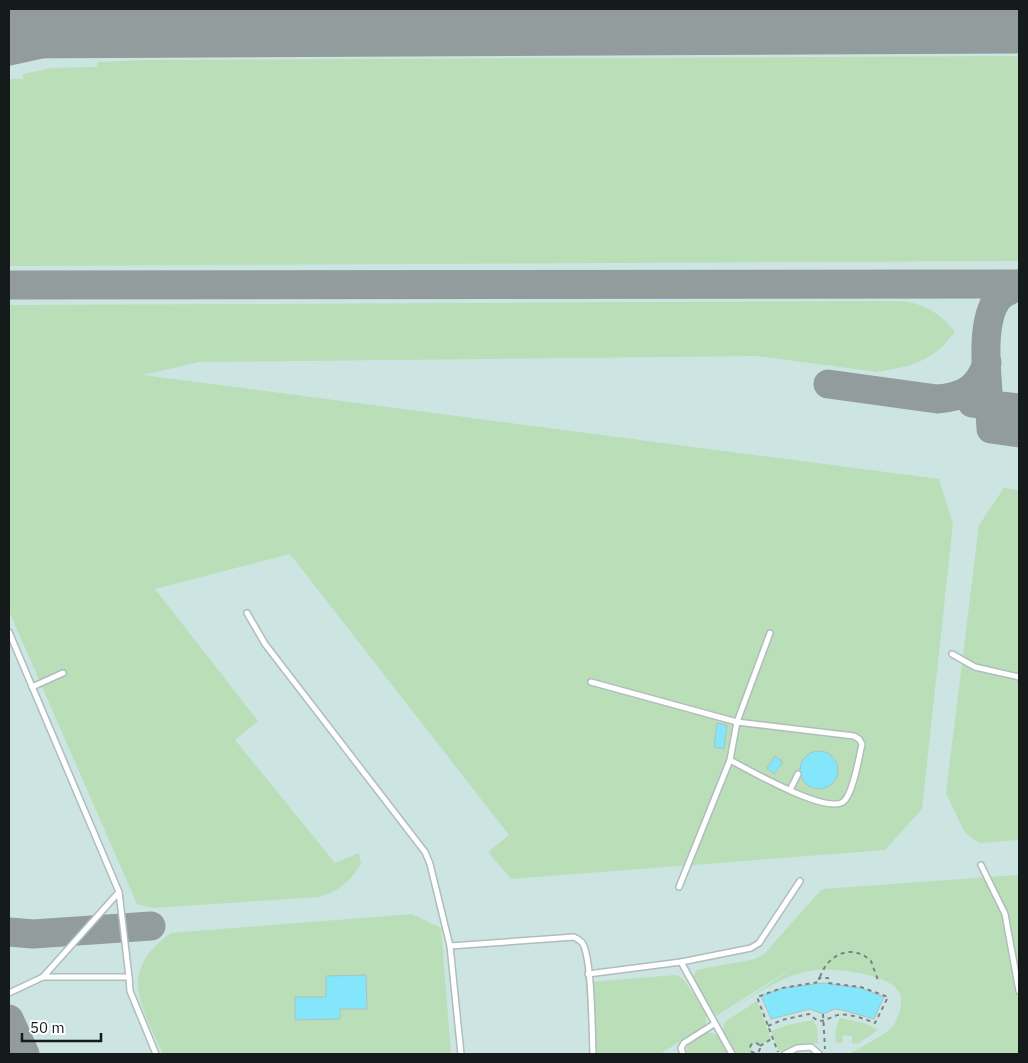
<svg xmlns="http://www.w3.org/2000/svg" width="1028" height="1063" font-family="'IBM Plex Sans',sans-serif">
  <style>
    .built { fill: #cde5e2 }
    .green { fill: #b9deb8 }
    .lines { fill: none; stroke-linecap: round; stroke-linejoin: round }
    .taxiway { stroke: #929c9c; stroke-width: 29 }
    .runway { stroke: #929c9c; stroke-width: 71 }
    .building { fill: #83e6fa; stroke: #b1bec1 }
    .lane-casing { stroke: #afbdbc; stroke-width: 8 }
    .path { stroke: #7b8484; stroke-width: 2; stroke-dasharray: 4 4; stroke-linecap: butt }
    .lane { stroke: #fff; stroke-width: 5 }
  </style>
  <rect width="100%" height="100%" fill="#e1efee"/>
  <rect class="built" x="9" y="9" width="1010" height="1045"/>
  <g class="green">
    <polygon points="1019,56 1019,261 9,266 9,79 23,79 23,74 52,68 97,67 98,62 148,60"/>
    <path d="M895 301C920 301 940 312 955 332L940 349 925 359 908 366 878 372 756 356 199 362 143 375 939 479 953 524 922 809 885 850 511 879 488 852 509 835 290 554 155 589 258 721 235 740 335 863 359 853 361 864C348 883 341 890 319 897L153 908 137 904 9 611V305Z"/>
    <polygon points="1004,488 1019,490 1019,840 980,843 973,839 964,831 946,793 979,525"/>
    <path d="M1019 875V1054H849C859 1048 888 1034 894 1025 899 1016 904 1002 899 992 889 973 829 967 809 971 775 978 746 1001 718 1019L800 963 716 1016 693 980 696 970 755 959 764 954 822 889Z"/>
    <path d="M412 914 441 928 451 1054H163C141 1006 117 971 171 933Z"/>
    <polygon points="676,975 683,979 706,1012 706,1025 660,1054 594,1054 590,982"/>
    <path d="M757 1001 771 1039 760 1045 756 1043 752 1045 751 1050 758 1054H737C731 1045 717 1032 726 1021Z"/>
    <polygon points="840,1018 867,1024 878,1030 857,1044 852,1043 852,1036 843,1035 842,1043 835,1042 836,1028"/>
    <polygon points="813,1020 817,1028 818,1043 798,1045 779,1052 771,1031 788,1025"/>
    <polygon points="708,1032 720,1036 730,1054 687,1054 687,1045"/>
  </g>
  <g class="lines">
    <g class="taxiway">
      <polyline points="9,51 82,35 223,22"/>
      <polyline points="9,285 1019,284"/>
      <path d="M1019 286C1013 289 1004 292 999 297 976 324 990 396 991 429L1019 433"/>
      <path d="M828 384 937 399C964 397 979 388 987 363"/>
      <polyline points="972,403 1019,408"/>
      <polyline points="9,932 33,934 151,926"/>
      <polyline points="9,1019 25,1054"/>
    </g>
    <polyline class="runway" points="9,23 1019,18"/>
  </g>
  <g class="building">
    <polygon points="717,723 727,725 724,749 714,747"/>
    <circle cx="819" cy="770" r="19"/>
    <polygon points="775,756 783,762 774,774 767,768"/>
    <polygon points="366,975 367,1009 340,1009 340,1019 295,1020 295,997 326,997 326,976"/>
    <polygon points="823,983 861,988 884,997 874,1019 842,1010 835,1009 823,1014 810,1009 771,1019 761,996 783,988"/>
  </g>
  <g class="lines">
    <g class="lane-casing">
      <g id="lane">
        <polyline points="247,613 265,644 425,852 430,864 450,946"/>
        <polyline points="9,632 119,892 43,977 9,993"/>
        <polyline points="952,654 975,667 1019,677"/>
        <polyline points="591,682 737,722 770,633"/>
        <polyline points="32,687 63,673"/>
        <polyline points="790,790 798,774"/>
        <polyline points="981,865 1005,914 1019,991"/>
        <path d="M679 887 730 760 737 722 854 736 859 739 862 744C859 757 853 795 843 802 825 814 749 770 730 760"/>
        <polyline points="119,892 129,977"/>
        <polyline points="681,962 732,1054"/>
        <polyline points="588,974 681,962 751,948 759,943 800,881"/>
        <polyline points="43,977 129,977 130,991 156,1054"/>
        <path d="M461 1054 450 946 574 937C577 939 581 940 583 944 592 961 592 1031 593 1054"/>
        <polyline points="683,1054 681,1048 684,1043 714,1024"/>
        <polyline points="785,1054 797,1048 811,1047 819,1054"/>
      </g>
    </g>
    <g class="path">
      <path d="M820 977C828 954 852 943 871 961L879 983"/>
      <polyline points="823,1014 825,1049"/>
      <path d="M768 1026 782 1020 809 1014C823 1027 825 1018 838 1015 849 1013 865 1019 875 1023L888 997 861 987 828 983V978H819V982L782 988 757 997 778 1052"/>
      <circle cx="755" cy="1048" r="5"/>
      <polyline points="760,1046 773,1038"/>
    </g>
    <use href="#lane" class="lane"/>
  </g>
  <rect width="1028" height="1063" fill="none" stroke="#151a1a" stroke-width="20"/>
  <path d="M22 1033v8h79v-8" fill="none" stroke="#151a1a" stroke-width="2.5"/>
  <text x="30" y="1033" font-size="15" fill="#151a1a" stroke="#ffffff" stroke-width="4" paint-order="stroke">50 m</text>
</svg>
